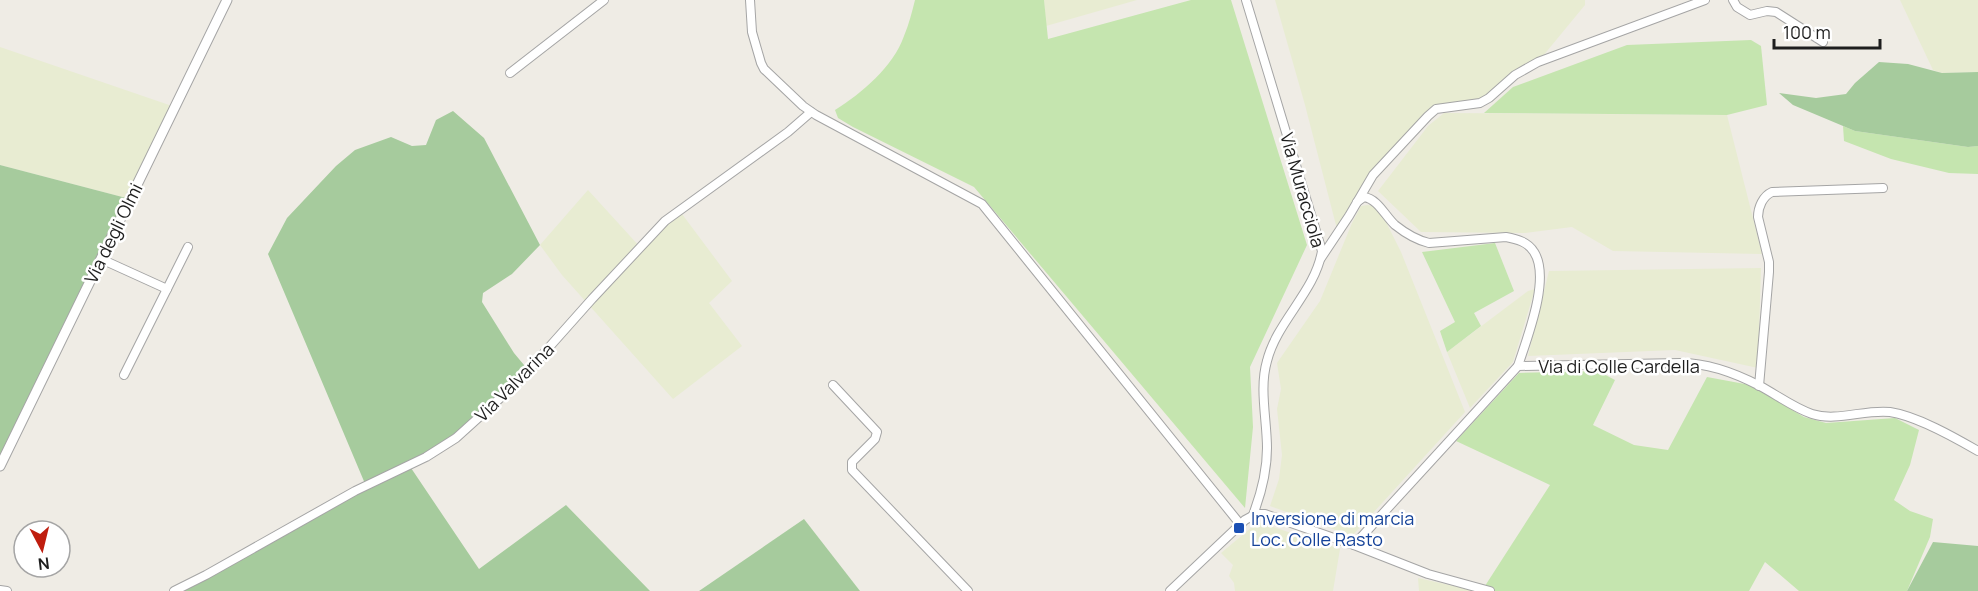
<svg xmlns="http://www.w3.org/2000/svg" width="1978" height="591" font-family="Manrope,sans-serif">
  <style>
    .farmland { fill: #e8ecd2 }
    .grass { fill: #c5e5af }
    .forest { fill: #a6cb9d }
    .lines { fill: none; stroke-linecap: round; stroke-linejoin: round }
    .minor-casing { stroke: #a5a5a5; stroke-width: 10 }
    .tertiary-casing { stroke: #a5a5a5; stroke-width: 11 }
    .minor { stroke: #fff; stroke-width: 8 }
    .tertiary { stroke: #fff; stroke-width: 9 }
    .transit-dot { fill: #1a4fb4; stroke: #fff; stroke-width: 2 }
    .labels { text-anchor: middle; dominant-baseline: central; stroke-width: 5; stroke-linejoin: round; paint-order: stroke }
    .street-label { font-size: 18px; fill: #1e1e1e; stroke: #fff }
    .transit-label { font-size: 18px; fill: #164399; stroke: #fff; text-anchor: start }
  </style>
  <rect width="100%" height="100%" fill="#efece5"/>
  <g class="farmland">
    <polygon points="1044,0 1137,0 1046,26"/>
    <polygon points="1275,0 1585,0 1585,5 1538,62 1489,98 1436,109 1373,175 1338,233 1305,105"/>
    <polygon points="1900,0 1978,0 1978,72 1942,73 1933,70"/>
    <polygon points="0,47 175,107 130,199 0,165"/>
    <polygon points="1444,113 1727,115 1762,254 1613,251 1572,227 1525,233 1421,232 1378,191 1428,126"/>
    <polygon points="588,190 640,247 679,210 732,281 709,303 742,346 673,399 562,275 540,245"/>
    <polygon points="1368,205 1379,208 1401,252 1465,412 1352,536 1270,506 1279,479 1282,455 1277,409 1281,389 1277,363 1320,301 1352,223 1361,206"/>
    <polygon points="1761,268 1758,368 1675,350 1528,356 1549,271"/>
    <polygon points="1535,289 1513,362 1470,408 1447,352 1528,291"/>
    <polygon points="1258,522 1340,549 1333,591 1235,591 1234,583 1229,576 1233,565 1221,553"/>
    <polygon points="1418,578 1476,591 1419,591"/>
  </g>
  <g class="grass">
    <path d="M915 0H1044L1048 39 1191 0H1231L1307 245 1250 367 1253 427 1245 508 974 187 853 127 838 118 835 110C862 93 893 67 904 36 909 24 912 12 915 0Z"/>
    <polygon points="1751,40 1761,46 1767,105 1727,115 1484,113 1513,87 1627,45"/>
    <polygon points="1843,126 1855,131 1968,147 1978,146 1978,174 1949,173 1891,159 1844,141"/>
    <polygon points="1495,243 1514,291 1474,313 1481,326 1447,352 1440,331 1455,322 1422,252"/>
    <polygon points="1598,371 1615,380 1593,425 1634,445 1668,450 1707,377 1750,385 1804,417 1826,423 1895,418 1919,430 1910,465 1894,500 1910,511 1933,519 1930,537 1907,591 1799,591 1765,562 1749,591 1490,591 1483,589 1550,485 1456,441 1519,373"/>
  </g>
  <g class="forest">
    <polygon points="1879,62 1908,64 1942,73 1978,72 1978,146 1968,147 1855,131 1793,105 1779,93 1816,98 1846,94 1855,83"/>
    <polygon points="453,111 484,138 540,245 512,274 483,293 482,302 514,353 529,371 456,438 409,465 479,569 566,505 650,591 177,591 366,486 268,254 287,218 336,166 355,150 391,137 412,146 426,145 436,120"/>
    <polygon points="0,165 130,199 0,466"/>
    <polygon points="804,519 860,591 699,591"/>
    <polygon points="1933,542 1978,546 1978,591 1907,591"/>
  </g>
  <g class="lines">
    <g class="minor-casing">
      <g id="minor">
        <polyline points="750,0 752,32 761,63 764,69 803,106 816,115 982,204 1240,524"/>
        <path d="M1246 0 1322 251C1315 292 1277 321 1267 361 1259 388 1267 420 1267 448 1267 470 1261 494 1253 515"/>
        <polyline points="1733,0 1737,7 1750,15 1767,11 1776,12 1823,42"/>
        <polyline points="510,73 604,0"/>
        <path d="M1357 202 1364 197C1378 199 1385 216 1395 225 1405 233 1417 240 1429 243L1506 237C1517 239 1528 242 1534 252 1551 278 1527 338 1518 366"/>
        <polyline points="1321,258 1349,216 1373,175 1428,116 1436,109 1480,103 1489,98 1515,75 1538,62 1705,0"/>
        <polyline points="101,259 167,289"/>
        <polyline points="124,375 188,247"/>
        <polyline points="833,385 877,432 875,439 852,462 852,470 968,591"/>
        <path d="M1759 386 1769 272V262L1758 217C1758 207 1763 196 1772 192L1883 188"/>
        <path d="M1354 545 1518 366 1681 363C1709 363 1735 373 1760 386 1777 395 1794 408 1812 414 1837 422 1865 409 1890 412 1917 416 1954 437 1978 451"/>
        <polyline points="0,590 7,591"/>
        <polyline points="174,591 206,575 355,491 426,457 456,438 519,381 592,299 665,221 788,132 811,112"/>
        <polyline points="1170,591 1245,520 1256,514 1265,514 1354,545 1428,574 1490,591"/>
      </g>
    </g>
    <g class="tertiary-casing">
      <polyline id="tertiary" points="0,466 227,0"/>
    </g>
    <use href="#minor" class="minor"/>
    <use href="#tertiary" class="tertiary"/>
  </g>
  <rect class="transit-dot" x="1233" y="522" width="12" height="12" rx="3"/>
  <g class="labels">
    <g class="street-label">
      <text transform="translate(1303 190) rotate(74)">Via Muracciola</text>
      <text transform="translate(113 233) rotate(-64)">Via degli Olmi</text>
      <text x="1619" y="366">Via di Colle Cardella</text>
      <text transform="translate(514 382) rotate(-45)">Via Valvarina</text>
    </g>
    <g class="transit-label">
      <text x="1251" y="518">Inversione di marcia<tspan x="1251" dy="21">Loc. Colle Rasto</tspan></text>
    </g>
  </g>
  <g transform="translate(42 549) rotate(173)"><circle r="28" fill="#ffffff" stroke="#a5a5a5" stroke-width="1.5"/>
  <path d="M0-4.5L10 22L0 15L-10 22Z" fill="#bf1d0e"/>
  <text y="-9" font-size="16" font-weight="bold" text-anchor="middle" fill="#1e1e1e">N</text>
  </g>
  <path d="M1774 39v9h106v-9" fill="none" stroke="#1e1e1e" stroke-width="3"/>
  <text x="1783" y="39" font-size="18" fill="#1e1e1e" stroke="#ffffff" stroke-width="4.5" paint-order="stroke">100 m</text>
</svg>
